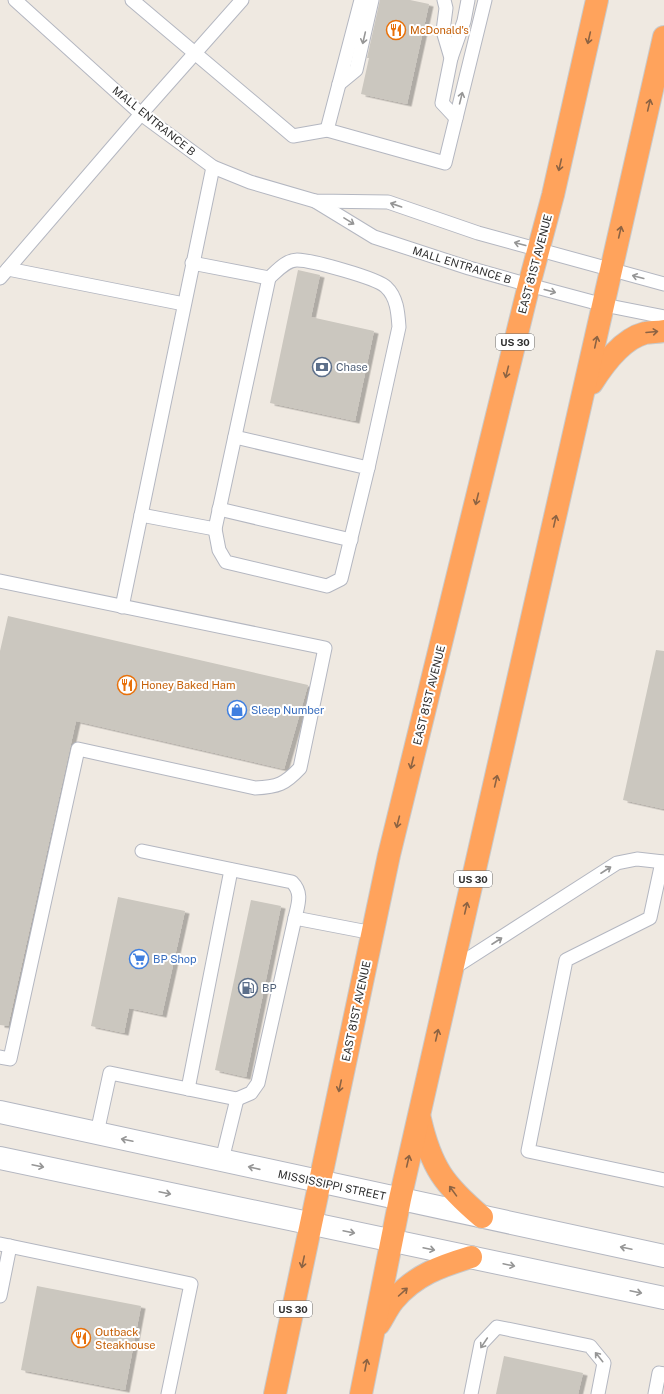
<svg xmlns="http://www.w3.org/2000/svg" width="664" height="1394" font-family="'Public Sans',sans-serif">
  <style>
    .building { fill: #cbc7bf; filter: url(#shadow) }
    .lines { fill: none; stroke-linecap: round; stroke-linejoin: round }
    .lane-casing { stroke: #b4b7c1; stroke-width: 15 }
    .secondary-casing { stroke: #b4b7c1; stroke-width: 24 }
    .highway-casing { stroke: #c9c9c9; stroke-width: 24 }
    .lane { stroke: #fff; stroke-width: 13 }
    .secondary { stroke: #fff; stroke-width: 22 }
    .highway { stroke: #ffa35c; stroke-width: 22 }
    .oneway { stroke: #969696 }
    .oneway2 { stroke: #8c6343 }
    .labels { text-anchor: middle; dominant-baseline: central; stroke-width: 4; stroke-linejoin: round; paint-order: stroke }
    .shield { fill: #fff; stroke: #6d6d6d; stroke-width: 1 }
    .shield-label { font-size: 10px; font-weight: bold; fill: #2e2e2e }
    .food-label { font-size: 11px; fill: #c56008; stroke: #fff; text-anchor: start }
    .street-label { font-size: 11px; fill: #2e2e2e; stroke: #fff }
    .service-label { font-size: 11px; fill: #4e5e75; stroke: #fff; text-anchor: start }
    .shop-label { font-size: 11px; fill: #366cbe; stroke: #fff; text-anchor: start }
  </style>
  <defs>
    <filter id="shadow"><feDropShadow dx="4.5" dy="2.5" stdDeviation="0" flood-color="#0004"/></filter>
  </defs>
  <rect width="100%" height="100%" fill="#efe9e1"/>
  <g class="building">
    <polygon points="380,0 410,0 429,4 407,104 361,94 369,58 367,58"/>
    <polygon points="298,270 320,275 311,317 374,331 355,421 270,403"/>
    <polygon points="8,616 308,685 284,769 76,721 8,1026 0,1025 0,651"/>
    <polygon points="656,650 664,651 664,809 623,800"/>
    <polygon points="118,897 185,911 162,1015 129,1008 124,1033 91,1026"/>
    <polygon points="251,900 281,906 246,1077 215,1070"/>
    <polygon points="37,1286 141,1306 125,1390 21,1370"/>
    <polygon points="504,1356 583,1373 578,1394 496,1394"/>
  </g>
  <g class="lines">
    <g class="lane-casing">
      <g id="lane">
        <polyline points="15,0 141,114 213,167 250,182 315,201 388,202 478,233 664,284"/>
        <polyline points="132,0 293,136 327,130 445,163 485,0"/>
        <polyline points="444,0 446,8 443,31 451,58 442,103 456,118"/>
        <polyline points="451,58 464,21 468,0"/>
        <polyline points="339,84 356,70 372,0"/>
        <polyline points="327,130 361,0"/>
        <polyline points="315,201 374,237 469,268 529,285 604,305 664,317"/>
        <polyline points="8,269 184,304"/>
        <polyline points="0,278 141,114 242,0"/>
        <path d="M269 278C277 271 286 260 297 260 311 260 377 278 386 287 397 297 398 313 399 327L368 468"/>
        <polyline points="219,509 351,540"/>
        <polyline points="141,515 215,529 269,278 192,263"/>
        <polyline points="215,529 219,550 226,562 327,586 341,579 368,468 235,437"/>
        <path d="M0 581 325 648 300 768C285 784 278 787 255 788L78 749 10 1059 0 1057"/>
        <polyline points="122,607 213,167"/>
        <path d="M142 851 292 882C303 893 298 904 295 918L373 933"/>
        <polyline points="662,862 650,918 566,960 528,1151 664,1180"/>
        <polyline points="452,969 617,863 637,859 664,862"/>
        <polyline points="188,1089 231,870"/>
        <polyline points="97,1133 110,1073 237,1099 251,1093 258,1083 295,918"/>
        <polyline points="222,1160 237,1099"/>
        <polyline points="0,1244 191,1284 168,1394"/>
        <polyline points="0,1296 10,1246"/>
        <polyline points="471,1394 481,1344 497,1327 590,1346 604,1363 598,1394"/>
        <polyline points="655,1394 659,1373 664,1374"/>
      </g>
    </g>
    <g class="secondary-casing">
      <g id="secondary">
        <polyline points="0,1112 664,1256"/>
        <polyline points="0,1158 664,1298"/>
      </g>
    </g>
    <g class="highway-casing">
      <g id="highway">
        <path d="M592 383C604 364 622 339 645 333 651 332 658 332 664 331"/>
        <path d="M420 1119C431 1167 444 1185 482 1217"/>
        <path d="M379 1324C384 1316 388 1307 394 1300 415 1275 441 1266 471 1257"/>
        <polyline points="275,1394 389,855 529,285 553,195 597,0"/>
        <polyline points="361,1394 400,1199 664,37"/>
      </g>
    </g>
    <use href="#lane" class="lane"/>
    <use href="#secondary" class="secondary"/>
    <use href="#highway" class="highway"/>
  </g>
  <defs><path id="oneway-shaft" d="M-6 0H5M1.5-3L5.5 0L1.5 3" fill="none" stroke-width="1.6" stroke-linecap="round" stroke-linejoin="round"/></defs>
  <g class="oneway">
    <use href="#oneway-shaft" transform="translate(364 38) rotate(103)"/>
    <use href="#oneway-shaft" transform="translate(461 98) rotate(-76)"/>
    <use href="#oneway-shaft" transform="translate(396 205) rotate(-161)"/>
    <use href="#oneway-shaft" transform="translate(349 221) rotate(32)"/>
    <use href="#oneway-shaft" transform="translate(520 244) rotate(-165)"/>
    <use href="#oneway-shaft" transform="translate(638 277) rotate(-165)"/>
    <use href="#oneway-shaft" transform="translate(550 291) rotate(15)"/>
    <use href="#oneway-shaft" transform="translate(606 870) rotate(-33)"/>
    <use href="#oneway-shaft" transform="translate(497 941) rotate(-33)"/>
    <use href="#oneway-shaft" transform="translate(127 1140) rotate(-168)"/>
    <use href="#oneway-shaft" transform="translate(38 1166) rotate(12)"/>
    <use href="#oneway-shaft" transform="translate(254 1168) rotate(-167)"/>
    <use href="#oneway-shaft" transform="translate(165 1193) rotate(12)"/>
    <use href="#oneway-shaft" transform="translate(349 1232) rotate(12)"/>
    <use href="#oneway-shaft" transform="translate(626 1248) rotate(-168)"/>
    <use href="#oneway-shaft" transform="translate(429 1249) rotate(12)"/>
    <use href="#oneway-shaft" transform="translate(509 1265) rotate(12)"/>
    <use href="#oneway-shaft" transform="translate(636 1292) rotate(12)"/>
    <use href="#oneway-shaft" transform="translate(484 1343) rotate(124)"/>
    <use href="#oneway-shaft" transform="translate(599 1357) rotate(-129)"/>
  </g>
  <g class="oneway2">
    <use href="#oneway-shaft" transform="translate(589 38) rotate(103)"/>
    <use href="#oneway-shaft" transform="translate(649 105) rotate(-77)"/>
    <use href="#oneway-shaft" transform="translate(560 165) rotate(103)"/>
    <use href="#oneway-shaft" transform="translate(620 232) rotate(-77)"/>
    <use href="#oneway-shaft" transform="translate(652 332) rotate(-5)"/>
    <use href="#oneway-shaft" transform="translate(596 342) rotate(-78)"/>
    <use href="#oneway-shaft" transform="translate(507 372) rotate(104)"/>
    <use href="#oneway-shaft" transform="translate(477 499) rotate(104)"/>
    <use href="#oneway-shaft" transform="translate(555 521) rotate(-77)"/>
    <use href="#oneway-shaft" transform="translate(412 763) rotate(104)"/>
    <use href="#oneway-shaft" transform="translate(496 781) rotate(-77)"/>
    <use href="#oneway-shaft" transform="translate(398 822) rotate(104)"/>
    <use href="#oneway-shaft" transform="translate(466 908) rotate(-77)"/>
    <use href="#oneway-shaft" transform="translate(437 1035) rotate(-77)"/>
    <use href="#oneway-shaft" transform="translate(340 1086) rotate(102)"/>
    <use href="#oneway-shaft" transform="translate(408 1161) rotate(-77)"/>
    <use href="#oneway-shaft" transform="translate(453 1191) rotate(-126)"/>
    <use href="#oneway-shaft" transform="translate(303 1262) rotate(102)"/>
    <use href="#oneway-shaft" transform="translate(403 1292) rotate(-42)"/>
    <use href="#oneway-shaft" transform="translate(366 1365) rotate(-79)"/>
  </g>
  <defs>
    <g id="restaurant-ring" transform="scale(1)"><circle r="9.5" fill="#fff" stroke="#e8710a" stroke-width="1.5"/><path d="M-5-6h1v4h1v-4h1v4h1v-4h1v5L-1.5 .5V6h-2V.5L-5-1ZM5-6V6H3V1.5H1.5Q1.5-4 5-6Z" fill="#e8710a"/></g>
    <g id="bank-ring" transform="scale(1)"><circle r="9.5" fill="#fff" stroke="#5c6f8a" stroke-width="1.5"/><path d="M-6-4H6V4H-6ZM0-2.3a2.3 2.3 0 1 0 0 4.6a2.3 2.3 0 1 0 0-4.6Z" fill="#5c6f8a"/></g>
    <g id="shop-ring" transform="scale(1)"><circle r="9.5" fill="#fff" stroke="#3f7fe0" stroke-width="1.5"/><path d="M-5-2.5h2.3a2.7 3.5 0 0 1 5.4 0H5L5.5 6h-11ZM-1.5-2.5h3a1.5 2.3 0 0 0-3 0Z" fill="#3f7fe0"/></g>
    <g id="supermarket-ring" transform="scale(1)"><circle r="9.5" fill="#fff" stroke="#3f7fe0" stroke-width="1.5"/><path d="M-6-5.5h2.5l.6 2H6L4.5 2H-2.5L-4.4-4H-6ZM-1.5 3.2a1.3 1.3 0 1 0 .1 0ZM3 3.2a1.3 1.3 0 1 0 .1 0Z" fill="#3f7fe0"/></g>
    <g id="fuel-ring" transform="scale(1)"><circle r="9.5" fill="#fff" stroke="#5c6f8a" stroke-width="1.5"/><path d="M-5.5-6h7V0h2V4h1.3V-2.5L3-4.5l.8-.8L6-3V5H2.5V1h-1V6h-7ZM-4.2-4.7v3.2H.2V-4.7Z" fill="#5c6f8a"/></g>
  </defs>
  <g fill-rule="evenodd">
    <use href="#restaurant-ring" x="396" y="30"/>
    <use href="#bank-ring" x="322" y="367"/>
    <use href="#restaurant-ring" x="127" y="685"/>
    <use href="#shop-ring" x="237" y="710"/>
    <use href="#supermarket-ring" x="139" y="959"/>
    <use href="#fuel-ring" x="248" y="988"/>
    <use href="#restaurant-ring" x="81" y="1338"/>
  </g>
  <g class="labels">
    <g class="shield">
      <rect x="496" y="334" width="38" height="16" rx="3"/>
      <rect x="454" y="871" width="38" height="16" rx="3"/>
      <rect x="274" y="1301" width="38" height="16" rx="3"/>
    </g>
    <g class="shield-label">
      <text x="515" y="342">US 30</text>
      <text x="473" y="879">US 30</text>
      <text x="293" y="1309">US 30</text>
    </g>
    <g class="food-label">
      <text x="410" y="30">McDonald's</text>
      <text x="141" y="685">Honey Baked Ham</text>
      <text x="95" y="1332">Outback<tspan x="95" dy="13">Steakhouse</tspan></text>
    </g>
    <g class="street-label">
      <text transform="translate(154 121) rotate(39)">MALL ENTRANCE B</text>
      <text transform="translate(535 264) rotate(-75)">EAST 81ST AVENUE</text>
      <text transform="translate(462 265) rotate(17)">MALL ENTRANCE B</text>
      <text transform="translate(429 695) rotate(-76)">EAST 81ST AVENUE</text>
      <text transform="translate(356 1011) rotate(-78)">EAST 81ST AVENUE</text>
      <text transform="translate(332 1185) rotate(12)">MISSISSIPPI STREET</text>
    </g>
    <g class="service-label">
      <text x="336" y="367">Chase</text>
      <text x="262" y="988">BP</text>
    </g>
    <g class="shop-label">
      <text x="251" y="710">Sleep Number</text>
      <text x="153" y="959">BP Shop</text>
    </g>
  </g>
</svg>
